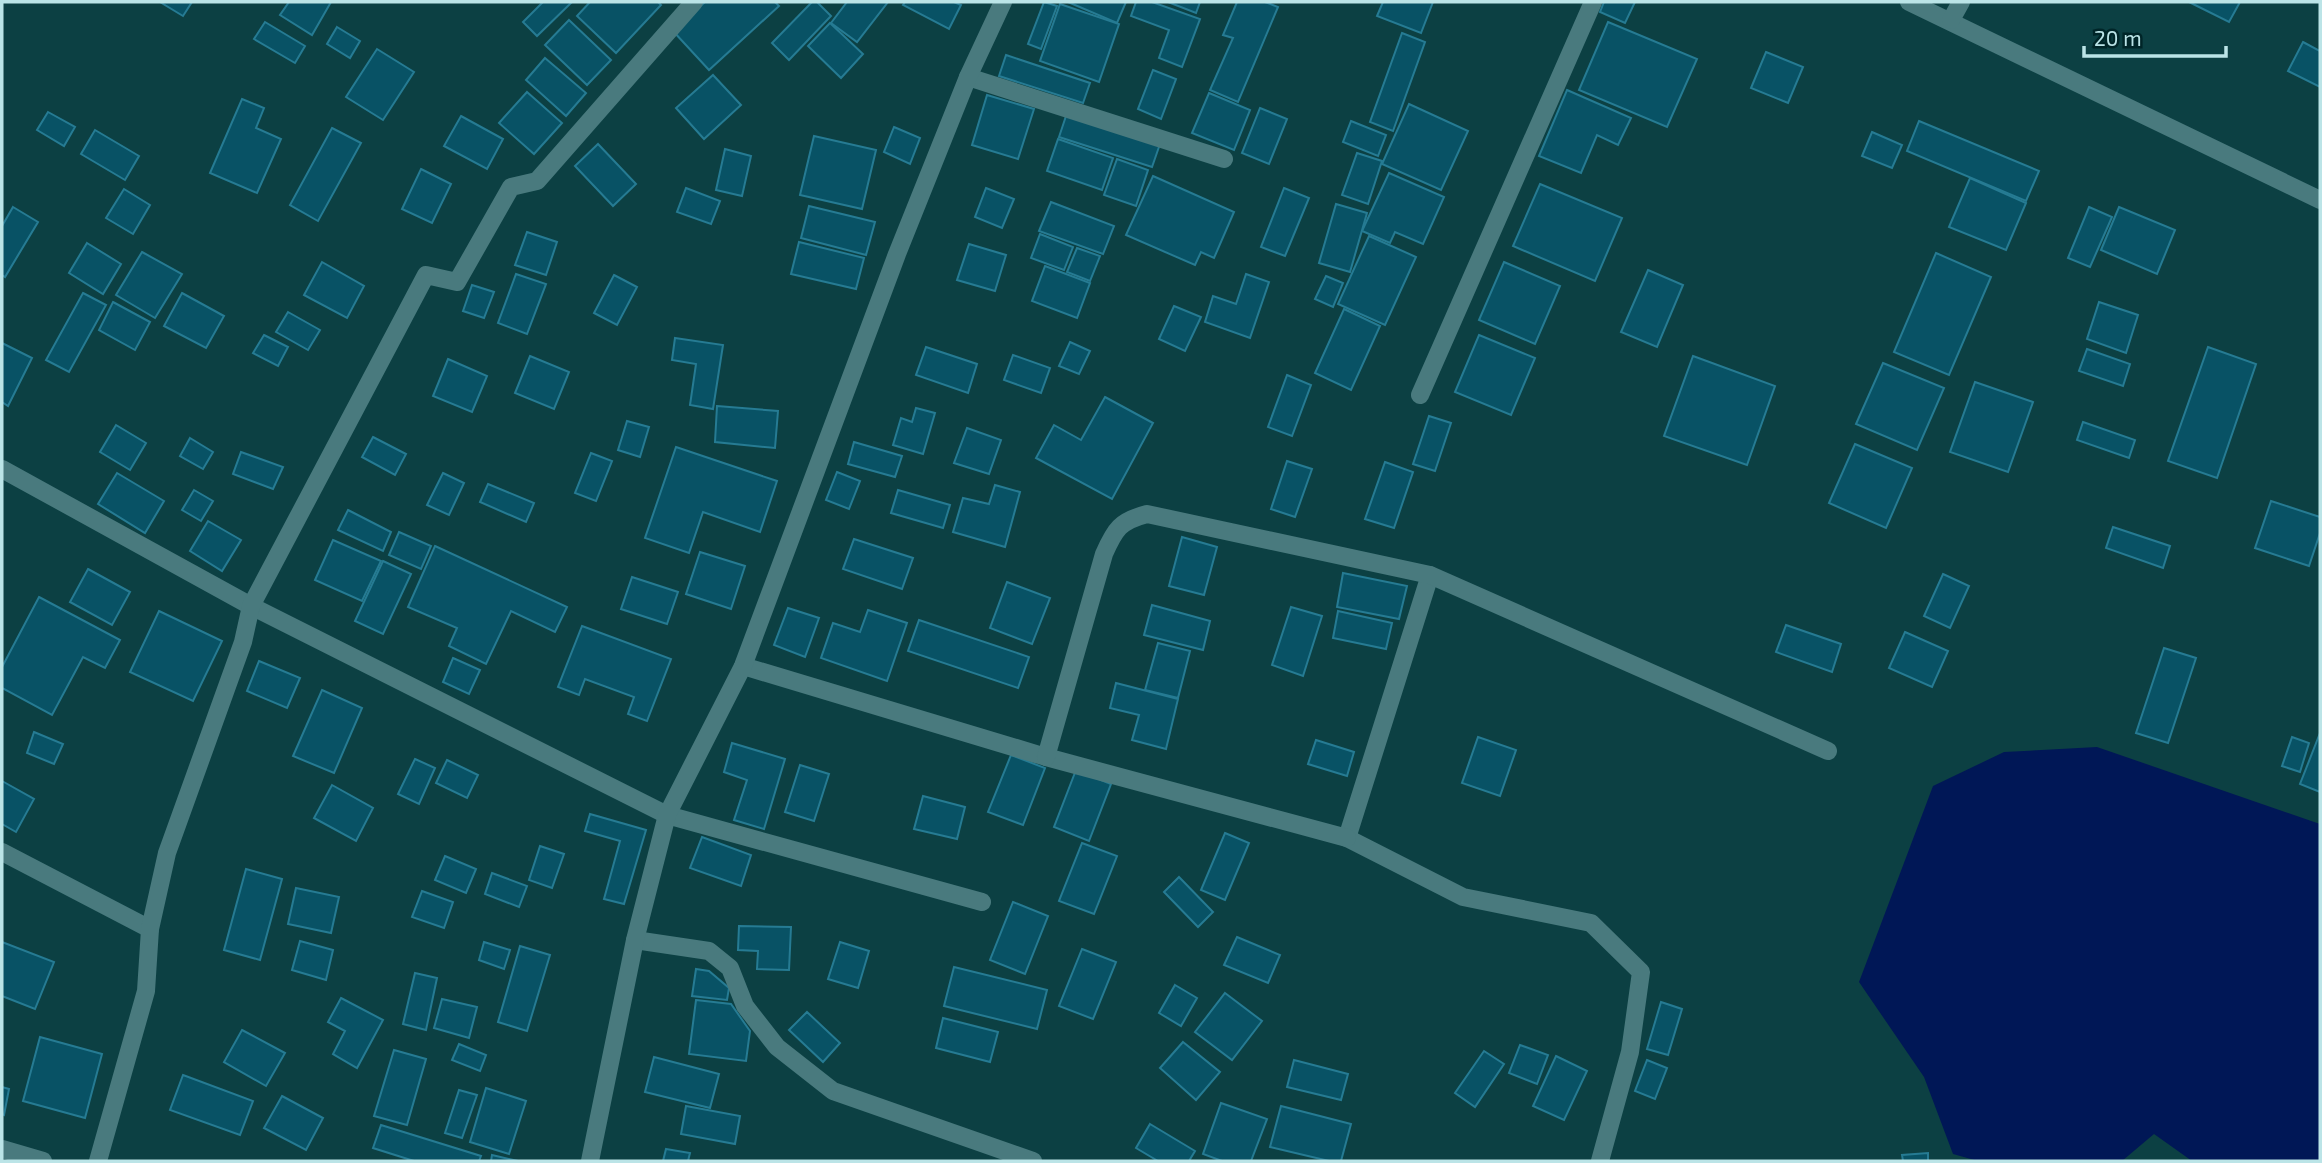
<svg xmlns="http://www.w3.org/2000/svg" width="2322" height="1163" font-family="'Exo 2',sans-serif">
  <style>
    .water { fill: #001756 }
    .building { fill: #085265; stroke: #267b93; stroke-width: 2 }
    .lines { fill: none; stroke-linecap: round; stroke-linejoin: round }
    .minor { stroke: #497a7e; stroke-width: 18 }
  </style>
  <rect width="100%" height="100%" fill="#0c4043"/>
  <polygon class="water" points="2097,747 2320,824 2320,1161 2192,1161 2154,1134 2122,1161 1978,1161 1953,1154 1924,1077 1859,982 1933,786 2004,752"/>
  <g class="building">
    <polygon points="160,2 192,2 183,16"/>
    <polygon points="289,2 331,2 312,35 280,15"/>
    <polygon points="543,2 572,2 537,36 523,22"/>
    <polygon points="590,2 658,2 661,5 616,53 577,16"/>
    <polygon points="705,2 775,2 779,6 709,70 673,31"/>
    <polygon points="812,2 817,2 831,16 789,60 772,43"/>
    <polygon points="847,2 888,2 857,42 831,23"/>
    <polygon points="905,2 954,2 961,5 949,29 903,5"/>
    <polygon points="1044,2 1057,6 1041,49 1028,44"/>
    <polygon points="1068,2 1126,2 1117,23"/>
    <polygon points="1136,2 1152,2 1200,19 1182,67 1159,58 1169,30 1131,16"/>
    <polygon points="1168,2 1200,2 1196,13"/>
    <polygon points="1237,2 1265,2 1278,7 1238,102 1210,90 1233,38 1223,35"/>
    <polygon points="1383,2 1433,2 1421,33 1377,16"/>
    <polygon points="1604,2 1635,2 1625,23 1600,12"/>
    <polygon points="2189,2 2240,2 2229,22"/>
    <polygon points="1060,4 1119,24 1099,82 1040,61"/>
    <polygon points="569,20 611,60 587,85 545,45"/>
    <polygon points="265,22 305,46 295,63 254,39"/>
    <polygon points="1608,22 1697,59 1667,127 1579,90"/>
    <polygon points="830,23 863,54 841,78 808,46"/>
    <polygon points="337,27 360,41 350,58 327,44"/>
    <polygon points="1402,33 1425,42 1393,131 1370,122"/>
    <polygon points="2303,42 2320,51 2320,87 2288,71"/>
    <polygon points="377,49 414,72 383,120 346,97"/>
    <polygon points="1766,52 1803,67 1788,103 1751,88"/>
    <polygon points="1006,55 1090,83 1083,103 999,76"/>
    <polygon points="545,58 586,93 566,116 526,80"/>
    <polygon points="1153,70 1176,79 1161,119 1138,109"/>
    <polygon points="713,75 741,105 704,139 676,108"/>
    <polygon points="1567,90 1631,118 1618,145 1597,135 1581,173 1539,156"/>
    <polygon points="527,92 562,123 534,154 499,123"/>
    <polygon points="1209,93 1250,110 1234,150 1192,133"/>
    <polygon points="987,95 1034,109 1018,159 972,145"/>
    <polygon points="242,99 264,108 256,128 281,139 257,193 210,173"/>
    <polygon points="1409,104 1468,131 1441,190 1382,164"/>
    <polygon points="1260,108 1287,119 1269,164 1242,153"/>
    <polygon points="48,112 75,127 64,146 37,130"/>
    <polygon points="1067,113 1160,144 1152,167 1059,137"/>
    <polygon points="461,116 503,139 487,169 444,146"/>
    <polygon points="1351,121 1386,135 1378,156 1343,142"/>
    <polygon points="1919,121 2039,171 2026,201 1907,151"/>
    <polygon points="894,127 920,138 910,164 884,152"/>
    <polygon points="332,128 361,143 318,221 290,205"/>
    <polygon points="95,130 139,156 125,180 81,154"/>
    <polygon points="1872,132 1902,145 1892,168 1862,156"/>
    <polygon points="814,136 876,150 862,209 800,195"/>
    <polygon points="1058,139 1113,158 1102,190 1047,171"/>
    <polygon points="598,144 636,184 613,206 575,166"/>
    <polygon points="725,149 751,156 742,196 716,190"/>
    <polygon points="1357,153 1382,161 1368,204 1342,195"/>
    <polygon points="1117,159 1148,170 1136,206 1104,195"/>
    <polygon points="421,169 451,184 432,223 402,209"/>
    <polygon points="1389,173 1444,197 1423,244 1395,232 1390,243 1362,231"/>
    <polygon points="1153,176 1234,212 1214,258 1201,252 1195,265 1126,235"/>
    <polygon points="1970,178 2026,203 2006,250 1949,227"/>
    <polygon points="1540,184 1622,218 1595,281 1513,246"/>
    <polygon points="686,188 720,201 711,224 677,212"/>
    <polygon points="986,188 1014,199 1002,228 975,217"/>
    <polygon points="1284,188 1309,198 1285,256 1261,247"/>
    <polygon points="124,189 150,205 133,234 106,218"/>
    <polygon points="1051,202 1114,226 1103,254 1039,231"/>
    <polygon points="1336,204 1367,213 1350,272 1319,263"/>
    <polygon points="809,206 875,222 866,255 801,238"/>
    <polygon points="13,207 38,222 5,277 2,275 2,226"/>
    <polygon points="2089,207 2112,217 2090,267 2068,258"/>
    <polygon points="2119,207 2175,230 2157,274 2101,250"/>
    <polygon points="527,232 557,242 546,275 515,265"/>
    <polygon points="1040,234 1073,247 1064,270 1031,258"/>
    <polygon points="1369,236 1416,257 1385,325 1338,304"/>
    <polygon points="799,242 864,258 856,289 791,274"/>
    <polygon points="87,243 121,264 103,294 69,273"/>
    <polygon points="969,244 1006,255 995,291 957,280"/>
    <polygon points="1077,248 1100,256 1090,281 1067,272"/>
    <polygon points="142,252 182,274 155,318 116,295"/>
    <polygon points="1936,253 1991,277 1949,375 1894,352"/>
    <polygon points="322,262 364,286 347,318 304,295"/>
    <polygon points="1504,262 1560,286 1535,344 1479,320"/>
    <polygon points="1045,266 1090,283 1077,318 1032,301"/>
    <polygon points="1648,270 1683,285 1657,347 1621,332"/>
    <polygon points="516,274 546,284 527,334 498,323"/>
    <polygon points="1246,274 1269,282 1250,338 1205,322 1213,296 1236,304"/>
    <polygon points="614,275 637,287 617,325 594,313"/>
    <polygon points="1326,276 1343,283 1333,307 1315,299"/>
    <polygon points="472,285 494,292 484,318 463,311"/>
    <polygon points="83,293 106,305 69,372 46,360"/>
    <polygon points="182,293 224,316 206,348 164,326"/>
    <polygon points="113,302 150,322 135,350 99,330"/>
    <polygon points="2099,302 2138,315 2126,353 2087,339"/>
    <polygon points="1174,306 1201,317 1185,351 1159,339"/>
    <polygon points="1344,309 1380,326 1351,390 1315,373"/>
    <polygon points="288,312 320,330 308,350 276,332"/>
    <polygon points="264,335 288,347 278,366 253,353"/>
    <polygon points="1479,335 1535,358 1511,415 1455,392"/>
    <polygon points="675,338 723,345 713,409 690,405 696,364 672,360"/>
    <polygon points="1070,342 1090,351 1079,374 1059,366"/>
    <polygon points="2,343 32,358 8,406 2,402"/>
    <polygon points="926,347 977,364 968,393 916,375"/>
    <polygon points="2208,347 2256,364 2217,478 2168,461"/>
    <polygon points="2087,349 2130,364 2123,386 2079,371"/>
    <polygon points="1013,355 1050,368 1041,393 1004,380"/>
    <polygon points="530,356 569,372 554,409 515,393"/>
    <polygon points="1693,356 1775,386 1747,465 1664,436"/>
    <polygon points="448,359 487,376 472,412 433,396"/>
    <polygon points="1883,363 1944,388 1917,450 1856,424"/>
    <polygon points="1287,375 1311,385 1292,436 1268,427"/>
    <polygon points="1975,382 2033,402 2008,472 1950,452"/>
    <polygon points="1105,397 1153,423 1112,499 1036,458 1054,425 1081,440"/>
    <polygon points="717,406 778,411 775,448 715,442"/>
    <polygon points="916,408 935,413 923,454 893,445 901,418 912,422"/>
    <polygon points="1429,416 1451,423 1435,471 1413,464"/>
    <polygon points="627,421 649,427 640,457 618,450"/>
    <polygon points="2083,422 2135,440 2129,458 2077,440"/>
    <polygon points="116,425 146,443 130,470 100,452"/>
    <polygon points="967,428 1001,440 989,474 954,463"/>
    <polygon points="373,437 406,454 395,475 362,457"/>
    <polygon points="190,438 213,452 203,469 180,456"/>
    <polygon points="854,442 902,456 895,477 848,464"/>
    <polygon points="1855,444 1912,468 1886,528 1829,503"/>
    <polygon points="676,447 777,481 760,532 703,512 689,553 645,538"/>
    <polygon points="241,452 283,467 273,489 233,474"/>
    <polygon points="591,453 612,461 596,501 575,493"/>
    <polygon points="1287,461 1312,469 1295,517 1271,509"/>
    <polygon points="1385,462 1413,472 1394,528 1365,519"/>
    <polygon points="837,472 860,481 849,509 826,500"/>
    <polygon points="117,473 164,501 145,533 98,504"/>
    <polygon points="443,473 464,483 449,515 427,505"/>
    <polygon points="488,484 534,503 526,522 480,502"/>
    <polygon points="995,485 1020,492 1005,547 953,532 963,498 989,504"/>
    <polygon points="194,490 213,501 201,521 182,510"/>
    <polygon points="898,490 950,505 943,528 891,513"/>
    <polygon points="2271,501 2320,517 2320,533 2309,566 2255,548"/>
    <polygon points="348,510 391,532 383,551 338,530"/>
    <polygon points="208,521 241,540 222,571 190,551"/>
    <polygon points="2113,527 2170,546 2163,568 2106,548"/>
    <polygon points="399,532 431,546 421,569 389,555"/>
    <polygon points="1182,537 1217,547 1204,595 1169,586"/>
    <polygon points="854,539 913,558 902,589 843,569"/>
    <polygon points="333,540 381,561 362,601 315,580"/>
    <polygon points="435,546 567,607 555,632 511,611 486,664 449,646 457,628 408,607"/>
    <polygon points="700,552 745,566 731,609 686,594"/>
    <polygon points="383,561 411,574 383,634 355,621"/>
    <polygon points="88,569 130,592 112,625 70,602"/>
    <polygon points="1343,573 1407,586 1399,619 1337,607"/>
    <polygon points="1943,574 1969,586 1950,628 1924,616"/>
    <polygon points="632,577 678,592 667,624 621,609"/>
    <polygon points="1007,582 1050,598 1032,644 990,628"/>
    <polygon points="39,597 120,640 105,668 83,657 52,715 2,688 2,667"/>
    <polygon points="1152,605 1210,621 1203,650 1144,635"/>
    <polygon points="1291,607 1322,616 1303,676 1272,665"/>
    <polygon points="788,608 819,618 805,657 774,645"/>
    <polygon points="868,610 907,623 887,681 821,658 833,623 860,632"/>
    <polygon points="159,611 222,641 193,701 130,672"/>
    <polygon points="1338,611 1392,623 1386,649 1333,638"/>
    <polygon points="919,620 1029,657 1018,688 908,651"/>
    <polygon points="1786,625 1841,644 1832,672 1776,652"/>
    <polygon points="582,626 671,659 647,721 628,714 634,697 585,679 579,695 558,687"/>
    <polygon points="1905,632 1948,651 1932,687 1889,668"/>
    <polygon points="1158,643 1190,651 1178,698 1145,690"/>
    <polygon points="2164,648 2196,658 2168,743 2136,733"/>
    <polygon points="453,658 480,670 469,694 443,682"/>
    <polygon points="259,661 300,678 287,708 247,691"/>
    <polygon points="1116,683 1178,699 1166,749 1132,740 1139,715 1110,708"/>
    <polygon points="322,690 362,708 334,773 293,756"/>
    <polygon points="34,732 63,744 54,764 27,753"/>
    <polygon points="2320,733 2320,792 2300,784"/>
    <polygon points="1478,737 1516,750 1500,796 1462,783"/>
    <polygon points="2292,737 2309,743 2300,772 2282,766"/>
    <polygon points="1316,740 1354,752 1347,776 1308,764"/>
    <polygon points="732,743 785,759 764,829 734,820 747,780 724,772"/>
    <polygon points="1011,755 1045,768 1023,825 988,812"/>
    <polygon points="415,759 435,768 419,804 398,794"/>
    <polygon points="447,760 478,775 467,798 436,783"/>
    <polygon points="800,765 829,774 814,821 785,812"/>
    <polygon points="1076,770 1111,784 1089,841 1054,827"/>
    <polygon points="2,781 34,799 16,832 2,824"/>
    <polygon points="332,785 373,808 356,841 314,818"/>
    <polygon points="923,796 965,807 957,839 914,829"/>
    <polygon points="590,814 646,830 624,904 604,899 620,841 585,831"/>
    <polygon points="1225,833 1249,843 1225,900 1201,890"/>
    <polygon points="702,837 751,855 741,886 690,868"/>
    <polygon points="1082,843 1117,856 1094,914 1059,901"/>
    <polygon points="540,846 564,854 552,888 529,880"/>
    <polygon points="445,856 476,869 466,893 435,880"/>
    <polygon points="246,869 282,879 260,960 224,950"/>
    <polygon points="492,873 527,886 519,907 485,894"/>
    <polygon points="1179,877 1213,912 1198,927 1164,892"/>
    <polygon points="296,888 339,897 331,933 288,924"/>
    <polygon points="422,891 453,902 444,928 412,917"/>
    <polygon points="1013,902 1048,916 1025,974 990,960"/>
    <polygon points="739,926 791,927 789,970 757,969 758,951 738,950"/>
    <polygon points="1237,937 1280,955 1268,983 1224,965"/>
    <polygon points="300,941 333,950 326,980 292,970"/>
    <polygon points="2,942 54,962 35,1009 2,996"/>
    <polygon points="484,942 510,950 504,969 479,960"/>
    <polygon points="840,942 869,951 858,988 828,979"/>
    <polygon points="520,946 550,955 527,1031 498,1022"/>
    <polygon points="1082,949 1116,962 1093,1019 1059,1006"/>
    <polygon points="954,967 1047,990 1037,1029 944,1006"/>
    <polygon points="696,969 709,971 729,988 727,1000 692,996"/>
    <polygon points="415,973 437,978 426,1030 403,1024"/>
    <polygon points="1175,985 1197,998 1181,1026 1159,1013"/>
    <polygon points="1225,993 1262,1021 1232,1060 1195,1032"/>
    <polygon points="341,998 383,1020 357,1068 333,1054 345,1031 328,1022"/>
    <polygon points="442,999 477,1007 469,1038 434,1028"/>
    <polygon points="696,1000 731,1004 750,1031 746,1061 689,1054"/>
    <polygon points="1661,1002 1682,1009 1668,1055 1647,1049"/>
    <polygon points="807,1012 840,1043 823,1062 789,1030"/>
    <polygon points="943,1018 998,1032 990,1062 936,1048"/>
    <polygon points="242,1030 285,1053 266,1086 224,1062"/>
    <polygon points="40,1037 102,1054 85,1118 23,1101"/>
    <polygon points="1183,1042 1220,1072 1196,1100 1160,1068"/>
    <polygon points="459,1044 486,1055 480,1071 452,1060"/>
    <polygon points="1520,1045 1548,1055 1537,1084 1509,1073"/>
    <polygon points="394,1050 426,1059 407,1125 374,1116"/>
    <polygon points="1484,1051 1504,1064 1475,1107 1455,1093"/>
    <polygon points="1556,1056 1587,1071 1564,1120 1533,1106"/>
    <polygon points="654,1057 719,1074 710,1108 645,1092"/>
    <polygon points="1294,1060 1348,1074 1341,1100 1287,1087"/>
    <polygon points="1647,1060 1667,1068 1655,1099 1635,1091"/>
    <polygon points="183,1075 253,1101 240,1135 170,1110"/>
    <polygon points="2,1087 9,1089 4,1115 2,1114"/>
    <polygon points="486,1088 526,1101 509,1154 470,1142"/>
    <polygon points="459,1090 477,1095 462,1138 445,1133"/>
    <polygon points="282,1096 323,1118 306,1150 264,1128"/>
    <polygon points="1221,1103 1267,1119 1251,1161 1222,1161 1203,1154"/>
    <polygon points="686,1106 740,1116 735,1144 681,1134"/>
    <polygon points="1281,1106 1351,1124 1341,1161 1329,1161 1270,1147"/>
    <polygon points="1150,1124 1195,1151 1189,1161 1158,1161 1136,1148"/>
    <polygon points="381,1125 481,1156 479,1161 414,1161 373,1148"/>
    <polygon points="666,1149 690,1153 688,1161 663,1161"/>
    <polygon points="1928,1153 1928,1161 1903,1161 1902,1155"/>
    <polygon points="492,1155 518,1161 491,1161"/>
  </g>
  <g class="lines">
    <g class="minor">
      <polyline points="1909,2 2320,200"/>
      <polyline points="1951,20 1961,2"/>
      <polyline points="968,77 1224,159"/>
      <polyline points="1420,395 1593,2"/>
      <polyline points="2,469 251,606 667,815 982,902"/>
      <polyline points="1430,575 1347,838 1463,897 1591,923 1641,972 1630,1052 1600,1161"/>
      <polyline points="743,666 1046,757 1347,838"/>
      <path d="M1046 757 1104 554C1115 529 1120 521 1147 514L1430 575 1828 751"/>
      <polyline points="2,852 150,929"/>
      <polyline points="635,940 709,951 730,968 745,1006 777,1047 833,1091 1033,1161"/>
      <polyline points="2,1149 43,1161"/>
      <polyline points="98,1161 146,991 150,929 167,853 243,642 251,606 426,275 457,282 511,187 537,181 694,2"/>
      <polyline points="590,1161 635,940 667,815 743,666 897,254 968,77 1003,2"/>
    </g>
  </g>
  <rect width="2322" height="1163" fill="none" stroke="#bbe4e7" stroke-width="7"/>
  <path d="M2084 46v10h142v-10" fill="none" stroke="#bbe4e7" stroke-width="3.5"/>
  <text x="2094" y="46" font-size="21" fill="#bbe4e7" stroke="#002528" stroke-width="5" paint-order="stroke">20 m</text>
</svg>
